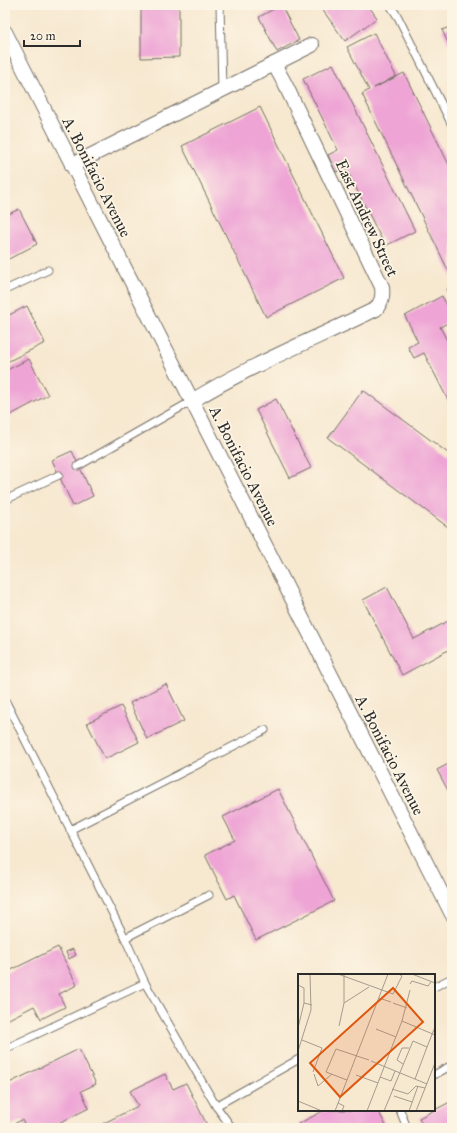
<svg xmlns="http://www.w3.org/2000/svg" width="457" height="1133" font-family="'IM FELL Great Primer',serif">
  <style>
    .building { fill: #eea4d5 }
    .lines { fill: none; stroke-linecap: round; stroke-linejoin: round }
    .lane-casing { stroke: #726d65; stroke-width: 9 }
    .street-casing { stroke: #726d65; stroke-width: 16 }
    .lane { stroke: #fff; stroke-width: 7 }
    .street { stroke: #fff; stroke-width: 14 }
    .labels { text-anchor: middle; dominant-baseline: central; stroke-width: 3.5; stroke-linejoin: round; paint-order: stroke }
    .street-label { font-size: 16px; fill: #2b2b2b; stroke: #fcf5e5 }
    .inset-road { fill: none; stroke: #a59c8e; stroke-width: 1 }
    .view { fill: #df570e; fill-opacity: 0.15; stroke: #df570e; stroke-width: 2 }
    .inset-edge { fill: none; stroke: #2b2b2b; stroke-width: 2 }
  </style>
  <rect width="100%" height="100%" fill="#fcf5e5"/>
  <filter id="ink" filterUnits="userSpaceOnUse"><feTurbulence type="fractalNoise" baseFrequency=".025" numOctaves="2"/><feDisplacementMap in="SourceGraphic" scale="8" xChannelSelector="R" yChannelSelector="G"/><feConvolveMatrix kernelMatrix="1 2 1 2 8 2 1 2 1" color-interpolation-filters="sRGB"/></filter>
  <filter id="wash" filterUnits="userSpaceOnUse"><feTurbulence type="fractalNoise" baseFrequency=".012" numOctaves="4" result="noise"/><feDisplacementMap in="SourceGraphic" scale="16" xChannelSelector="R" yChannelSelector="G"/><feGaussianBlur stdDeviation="0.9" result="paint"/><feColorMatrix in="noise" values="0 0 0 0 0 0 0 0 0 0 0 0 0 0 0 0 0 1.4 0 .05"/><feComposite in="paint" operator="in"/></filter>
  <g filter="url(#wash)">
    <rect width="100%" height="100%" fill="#f7e8d0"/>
    <g id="blocks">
      <g class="building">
        <polygon points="141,5 179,5 179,57 141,58"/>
        <polygon points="281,5 299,40 277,52 259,17"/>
        <polygon points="319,5 368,5 377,18 345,41"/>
        <polygon points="452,26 452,51 442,30"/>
        <polygon points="374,33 396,76 374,88 404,73 452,171 452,278 362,94 369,90 347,47"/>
        <polygon points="333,64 415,231 385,246 346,168 336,172 328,155 338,150 303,79"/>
        <polygon points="260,107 344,278 266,317 182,146"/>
        <polygon points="19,209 37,244 5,261 5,216"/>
        <polygon points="452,286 452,300 447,289"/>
        <polygon points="442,296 452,315 452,321 440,327 452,350 452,408 424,353 414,358 408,347 418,342 405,316"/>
        <polygon points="27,306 45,343 5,363 5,317"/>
        <polygon points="29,359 48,395 5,418 5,371"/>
        <polygon points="363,390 452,456 452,530 328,438"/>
        <polygon points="276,399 311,468 290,478 256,410"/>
        <polygon points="72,451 93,496 73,506 52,460"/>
        <polygon points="387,587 414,639 452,619 452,648 402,675 363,600"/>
        <polygon points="166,684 184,721 147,739 130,703"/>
        <polygon points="121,706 139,742 105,759 87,723"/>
        <polygon points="452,762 452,798 437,770"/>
        <polygon points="278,789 334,901 256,940 234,895 227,899 205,855 235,840 223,817"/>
        <polygon points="58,947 77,985 59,994 65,1007 41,1019 34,1006 5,1021 5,973"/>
        <polygon points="73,949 76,955 69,959 66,952"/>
        <polygon points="79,1049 96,1084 81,1091 89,1108 49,1128 26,1128 22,1120 5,1128 5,1085"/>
        <polygon points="165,1074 173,1089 186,1083 208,1127 205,1128 94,1128 138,1106 130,1091"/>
        <polygon points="452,1101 452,1128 424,1128 419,1118"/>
        <polygon points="325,1110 378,1110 387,1128 300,1128 298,1124"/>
      </g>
    </g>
  </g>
  <g filter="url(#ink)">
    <use href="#blocks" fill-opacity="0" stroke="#726d65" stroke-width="1"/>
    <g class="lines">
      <g class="lane-casing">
        <g id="lane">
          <polyline points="220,5 222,90"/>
          <polyline points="390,5 398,17 452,125"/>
          <polyline points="5,290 48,270"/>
          <polyline points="78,466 192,401"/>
          <polyline points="5,500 59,475"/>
          <polyline points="5,700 125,938 145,983 216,1106 232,1128"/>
          <polyline points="70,830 265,730"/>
          <polyline points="125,938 209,895"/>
          <polyline points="434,987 452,978"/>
          <polyline points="5,1049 145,983"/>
          <polyline points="434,1075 452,1065"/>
          <polyline points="216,1106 299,1059"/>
          <polyline points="400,1110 407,1128"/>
        </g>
      </g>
      <g class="street-casing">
        <g id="street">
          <polyline points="5,32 452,914"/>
          <polyline points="274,64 312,45"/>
          <path d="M72 165 274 64 285 84 382 287C383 297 382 301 376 309 315 339 250 365 192 401"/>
        </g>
      </g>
      <use href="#lane" class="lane"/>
      <use href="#street" class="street"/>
    </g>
  </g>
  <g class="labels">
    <g class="street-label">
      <text transform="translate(97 177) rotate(63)">A. Bonifacio Avenue</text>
      <text transform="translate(367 218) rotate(65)">East Andrew Street</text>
      <text transform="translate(244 466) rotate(63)">A. Bonifacio Avenue</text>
      <text transform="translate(390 755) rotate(63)">A. Bonifacio Avenue</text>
    </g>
  </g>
  <g transform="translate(298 974)">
    <rect width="137" height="137" fill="#f7e8d0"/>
    <path class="inset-road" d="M40 0 95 20 104 2 101 0M114 0 137 9M112 10 114 7 130 12 133 8M0 11 6 14V29L14 31M81 24 93 28M46 29 71 13M95 29 109 34M104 47 137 61M41 52 46 29V0M0 54 6 29M78 55 98 63M4 66 24 74 15 98M129 73 137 53M0 77 13 36 12 0M73 87 129 110M105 90 99 86 104 74H111M16 100 20 112 34 100M58 101 80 109M82 103 93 107 97 97M49 106 28 98 38 75 71 86M94 115 110 120 118 112 127 114M96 122 114 128M0 127 24 137M40 129 46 132 44 137M37 137 90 0M69 137 104 47 112 16M86 137 115 67 129 73 117 105M111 137 120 112M118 137 137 89"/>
    <path class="view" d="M95 14 125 48 42 123 12 89Z"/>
    <rect width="137" height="137" class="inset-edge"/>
  </g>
  <rect width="457" height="1133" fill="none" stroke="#fcf5e5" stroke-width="20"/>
  <path d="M24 40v6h56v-6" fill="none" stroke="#2b2b2b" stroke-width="2"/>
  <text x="30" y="40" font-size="12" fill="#2b2b2b" stroke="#fcf5e5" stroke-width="3" paint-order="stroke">20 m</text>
</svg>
